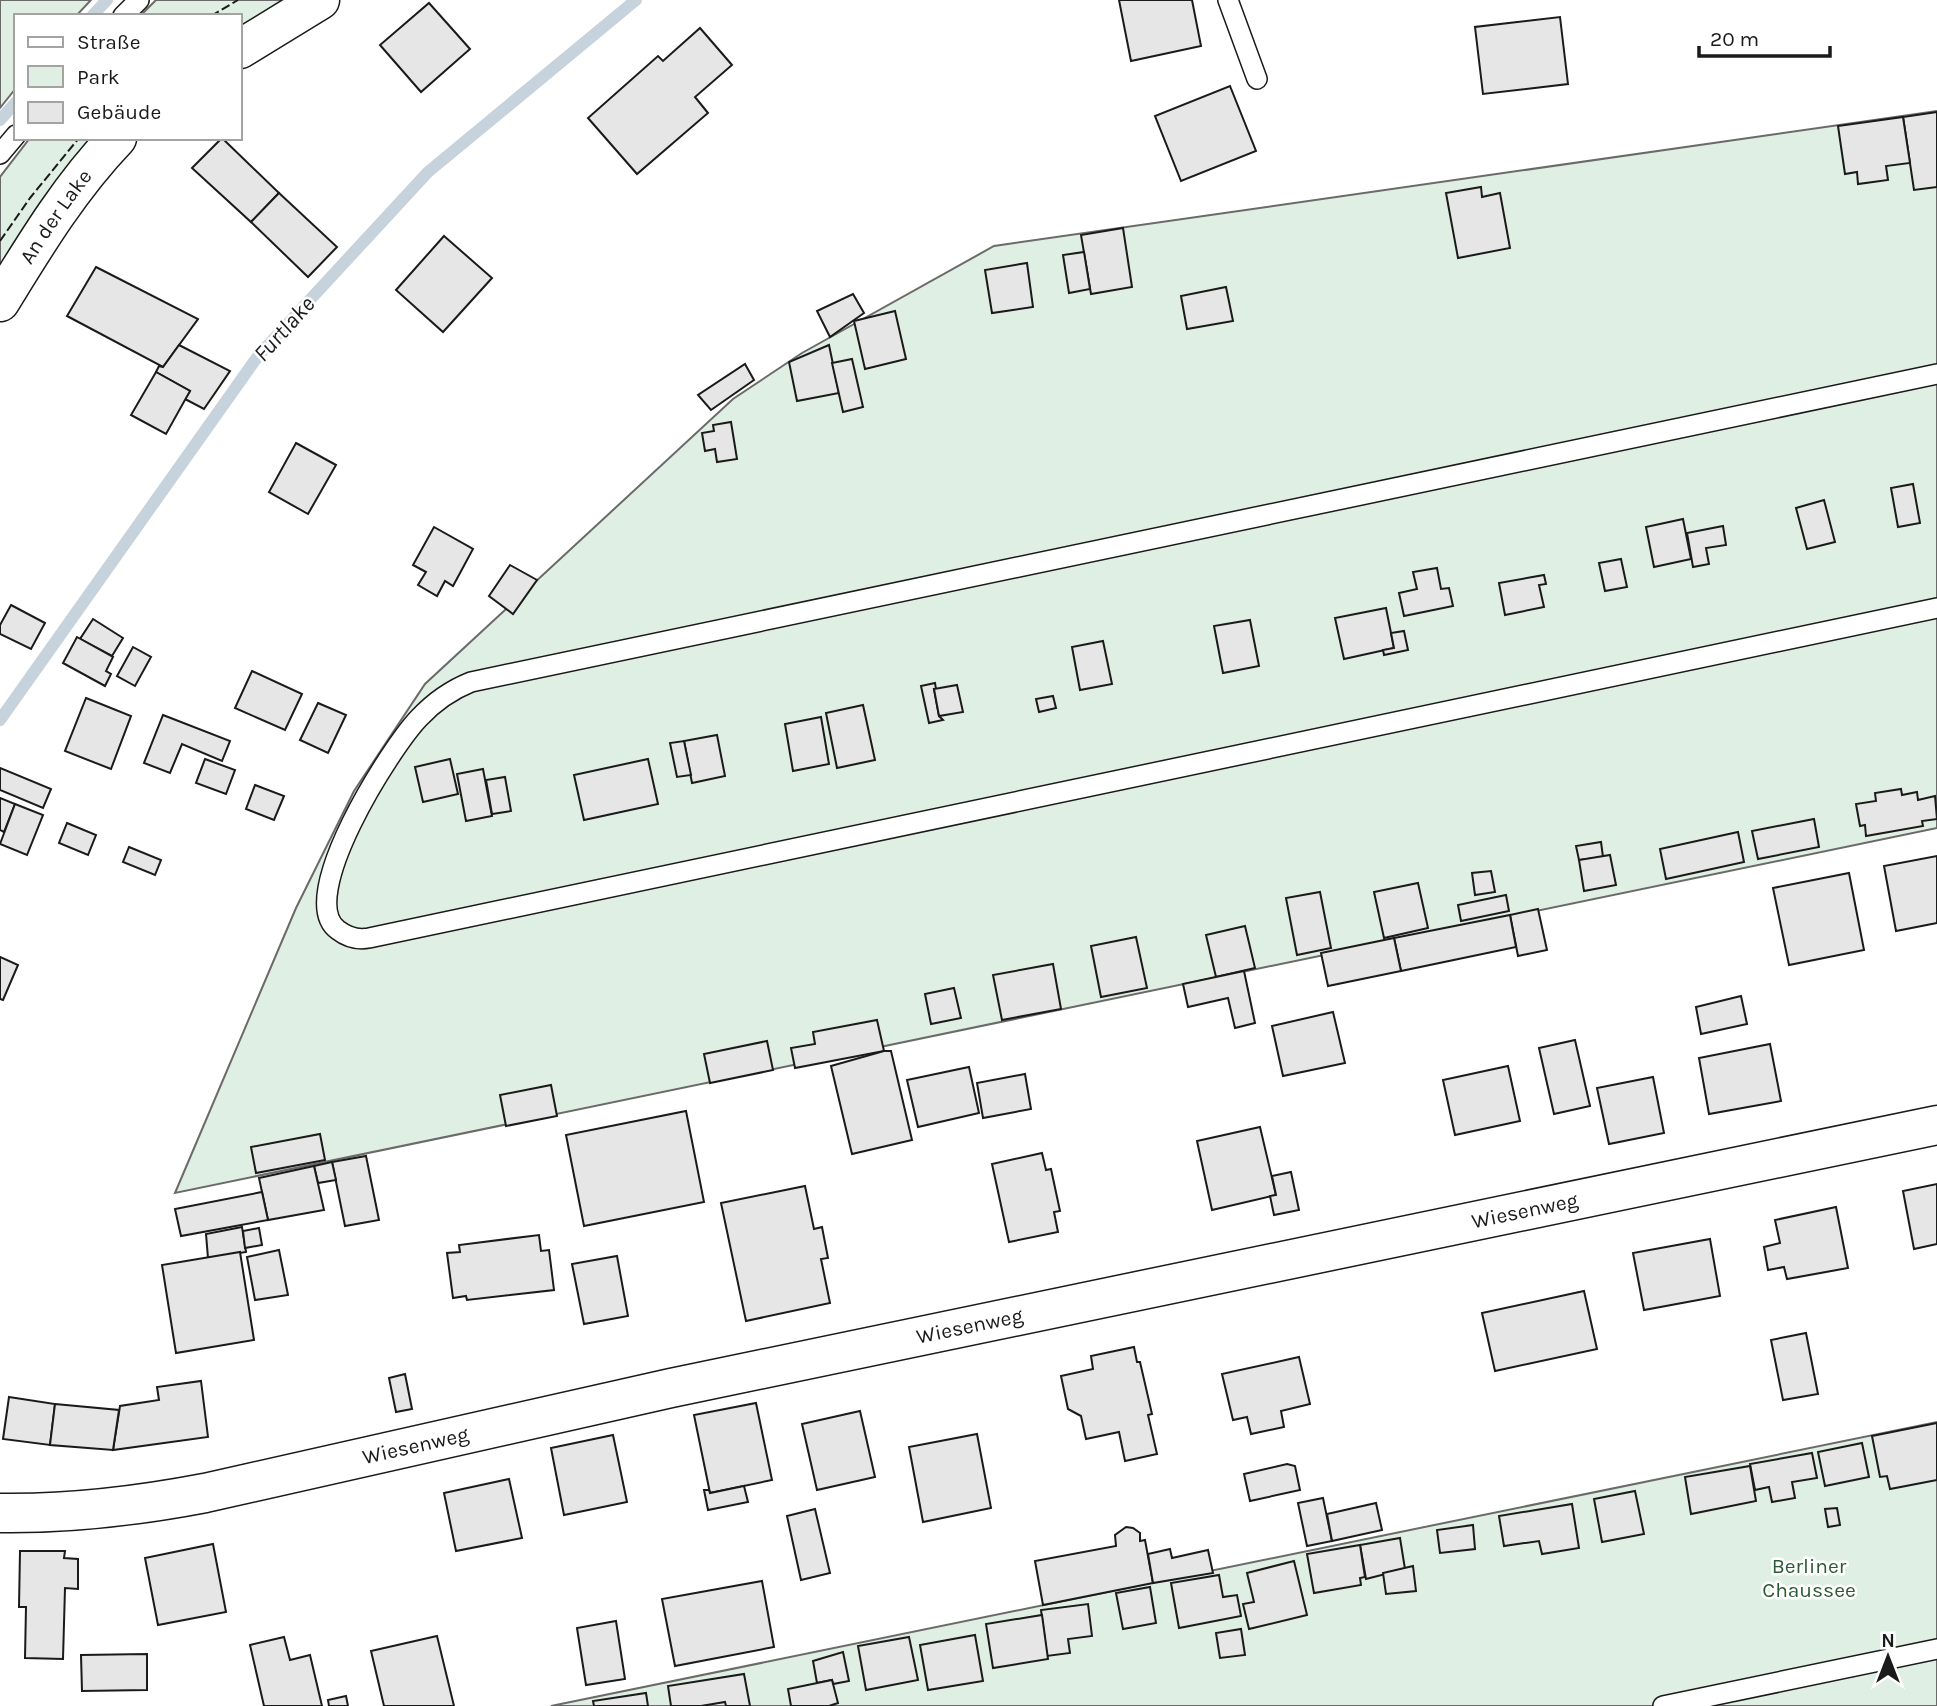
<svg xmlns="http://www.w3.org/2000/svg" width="1937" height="1706" font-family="Karla,sans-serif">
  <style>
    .green { fill: #e0efe3; stroke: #6a6a6a; stroke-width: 2 }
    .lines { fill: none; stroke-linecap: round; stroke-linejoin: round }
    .stream { stroke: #c6d2dc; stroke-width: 12 }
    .building { fill: #e6e6e6; stroke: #1a1a1a; stroke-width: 2 }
    .service-casing { stroke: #1a1a1a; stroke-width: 22 }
    .minor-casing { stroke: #1a1a1a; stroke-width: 41 }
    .service { stroke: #fff; stroke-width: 19 }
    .minor { stroke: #fff; stroke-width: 38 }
    .fence { stroke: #1a1a1a; stroke-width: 2; stroke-dasharray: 9 3.5; stroke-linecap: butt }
    .labels { text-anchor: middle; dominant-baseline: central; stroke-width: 5; stroke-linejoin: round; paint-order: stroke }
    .street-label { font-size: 21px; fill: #1a1a1a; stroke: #fff }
    .park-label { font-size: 21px; fill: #2b5a34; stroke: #fff }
    .water-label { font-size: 23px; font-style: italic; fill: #1a1a1a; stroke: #fff }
  </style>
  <rect width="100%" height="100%" fill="#fff"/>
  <g class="green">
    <polygon points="0,0 91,0 76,16 16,16 16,88 0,108"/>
    <polygon points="156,0 289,0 240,29 240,16 140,16"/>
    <polygon points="1937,111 1937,828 175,1193 296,908 354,791 425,684 733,399 802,353 994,246"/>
    <polygon points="30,138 105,138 0,273 0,177"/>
    <polygon points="1937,1422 1937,1706 551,1706"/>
  </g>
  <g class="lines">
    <g class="stream">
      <polyline points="92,16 107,0"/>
      <polyline points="0,120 16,102"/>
      <polyline points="0,720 258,356 428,172 636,0"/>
    </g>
  </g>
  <g class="building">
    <polygon points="1119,0 1192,0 1201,46 1131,61"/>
    <polygon points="429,3 470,49 421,92 380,45"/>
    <polygon points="1560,17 1568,84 1483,94 1475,27"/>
    <polygon points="700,28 732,65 695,97 708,113 637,174 588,118 658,56 663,61"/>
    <polygon points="1230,86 1256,151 1181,181 1155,116"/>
    <polygon points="1937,112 1937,187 1914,190 1903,117"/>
    <polygon points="1903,117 1910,163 1886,166 1888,180 1858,184 1857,172 1845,174 1838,126"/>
    <polygon points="222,138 279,193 251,222 192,168"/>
    <polygon points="1481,187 1482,197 1500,193 1510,248 1458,258 1446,193"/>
    <polygon points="279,193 337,247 308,277 251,222"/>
    <polygon points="1123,228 1132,287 1091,294 1081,235"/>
    <polygon points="444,236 492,278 443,332 396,290"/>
    <polygon points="1084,252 1090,289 1069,293 1063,255"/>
    <polygon points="1027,263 1033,307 992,313 985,270"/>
    <polygon points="96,267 198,319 163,367 67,316"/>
    <polygon points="1226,287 1233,321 1187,329 1181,296"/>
    <polygon points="853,294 864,313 830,337 817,311"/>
    <polygon points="895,311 906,359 865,369 854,321"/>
    <polygon points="179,345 230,371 204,409 185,399 190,391 156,372 159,366 163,367"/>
    <polygon points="829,345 839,393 797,401 789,362"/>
    <polygon points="852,359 863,407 843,412 832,363"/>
    <polygon points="745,364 754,380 711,410 698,395"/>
    <polygon points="156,372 190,391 166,434 131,415"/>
    <polygon points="731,422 737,459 717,462 715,449 705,451 702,433 714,431 713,425"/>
    <polygon points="296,443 336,465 308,514 269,492"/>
    <polygon points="1913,484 1920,523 1898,527 1891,488"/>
    <polygon points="1824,500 1835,542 1807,549 1796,508"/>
    <polygon points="1683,519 1691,559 1654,567 1646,527"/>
    <polygon points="1723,526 1726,545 1706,548 1709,564 1693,567 1687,533"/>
    <polygon points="434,527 473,549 453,586 445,581 437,596 418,585 426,572 413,565"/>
    <polygon points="1621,559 1627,587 1605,591 1599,563"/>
    <polygon points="510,565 537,580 513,614 489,596"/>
    <polygon points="1437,568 1441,589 1449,588 1453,606 1404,616 1399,593 1417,589 1413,572"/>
    <polygon points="1544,575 1546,584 1539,585 1544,607 1505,615 1499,583"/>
    <polygon points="11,605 45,623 31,649 0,634 0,625"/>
    <polygon points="1386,608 1394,648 1344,659 1335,618"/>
    <polygon points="93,619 123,638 112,656 80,639"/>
    <polygon points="1250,620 1259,666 1223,673 1214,626"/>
    <polygon points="1404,631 1408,650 1384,655 1383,650 1394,648 1391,633"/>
    <polygon points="77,637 113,657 106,671 111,674 105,686 63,663"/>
    <polygon points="1103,641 1112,684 1080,690 1072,647"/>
    <polygon points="133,647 151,657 135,686 117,676"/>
    <polygon points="252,671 302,694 285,730 235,708"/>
    <polygon points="935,683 936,689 934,689 939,716 943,720 929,723 921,686"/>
    <polygon points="957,685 963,712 939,716 934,689"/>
    <polygon points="1053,696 1056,708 1039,712 1036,699"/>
    <polygon points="86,698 131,716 111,769 65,751"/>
    <polygon points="318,703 346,715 328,753 300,740"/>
    <polygon points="863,705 875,760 837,768 826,713"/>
    <polygon points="163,715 230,741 222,761 182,744 170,773 144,763"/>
    <polygon points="821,717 829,764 793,771 785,724"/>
    <polygon points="717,735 725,776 692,783 684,741"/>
    <polygon points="684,741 691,775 677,777 670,743"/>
    <polygon points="205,759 235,770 226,794 196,783"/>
    <polygon points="450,759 458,794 423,802 415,767"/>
    <polygon points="648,759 658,804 584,820 574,775"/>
    <polygon points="0,768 51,789 43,808 0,790"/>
    <polygon points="483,769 492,816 466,821 457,774"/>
    <polygon points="505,777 511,811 492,814 486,780"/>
    <polygon points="255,785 284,796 274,820 246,809"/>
    <polygon points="1901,789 1902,795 1917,792 1918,800 1935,796 1937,819 1922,821 1923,826 1866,836 1865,825 1860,826 1856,804 1876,801 1875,793"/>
    <polygon points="0,798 15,804 4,832 0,830"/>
    <polygon points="15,804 43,815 27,855 0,844"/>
    <polygon points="1814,819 1819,847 1758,859 1752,831"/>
    <polygon points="67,823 96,835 88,855 59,843"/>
    <polygon points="1738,832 1744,862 1666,879 1660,849"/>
    <polygon points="1601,842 1603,857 1579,860 1576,846"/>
    <polygon points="129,847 161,860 155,875 123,862"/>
    <polygon points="1610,855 1616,885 1584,891 1579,860"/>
    <polygon points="1937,856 1937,923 1896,931 1884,866"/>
    <polygon points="1491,871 1495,892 1475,895 1472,873"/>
    <polygon points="1849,873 1864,950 1789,965 1773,888"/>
    <polygon points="1418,883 1428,928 1384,938 1374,892"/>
    <polygon points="1320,892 1331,948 1297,955 1286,898"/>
    <polygon points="1506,895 1509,911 1461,921 1458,905"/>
    <polygon points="1538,909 1547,950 1518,956 1510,915"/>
    <polygon points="1510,915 1516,947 1401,971 1394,938"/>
    <polygon points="1245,926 1255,968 1216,977 1206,935"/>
    <polygon points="1136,937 1147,988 1101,997 1091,946"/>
    <polygon points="1394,938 1401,971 1328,986 1321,953"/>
    <polygon points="0,957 18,965 3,1000 0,999"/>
    <polygon points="1053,964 1061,1009 1002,1020 993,975"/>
    <polygon points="1244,971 1255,1023 1235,1028 1228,998 1188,1007 1183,984"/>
    <polygon points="954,988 961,1018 931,1024 925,994"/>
    <polygon points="1741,996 1747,1024 1701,1034 1696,1007"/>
    <polygon points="1333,1012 1345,1063 1283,1076 1272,1026"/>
    <polygon points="877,1020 884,1051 795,1068 791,1048 815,1044 813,1032"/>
    <polygon points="1575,1040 1590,1106 1554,1114 1539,1048"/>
    <polygon points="767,1041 773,1070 710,1083 704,1054"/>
    <polygon points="1770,1044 1781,1101 1709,1114 1699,1058"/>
    <polygon points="884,1051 891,1051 912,1140 852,1154 831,1066"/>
    <polygon points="1508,1066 1520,1121 1455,1135 1443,1080"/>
    <polygon points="969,1067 979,1113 918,1127 907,1080"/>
    <polygon points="1025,1074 1031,1109 983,1118 977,1083"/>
    <polygon points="1653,1077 1664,1133 1609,1144 1597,1088"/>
    <polygon points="551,1085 557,1116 506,1126 500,1095"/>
    <polygon points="686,1111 704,1202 584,1226 566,1135"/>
    <polygon points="1260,1127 1276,1195 1212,1210 1197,1141"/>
    <polygon points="320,1134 325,1160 256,1173 251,1147"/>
    <polygon points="1042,1153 1046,1170 1051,1169 1060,1211 1054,1212 1058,1232 1009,1242 992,1164"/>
    <polygon points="366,1156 379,1220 345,1226 332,1162"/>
    <polygon points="332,1162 336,1180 318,1183 314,1166"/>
    <polygon points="314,1166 324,1210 268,1220 259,1178"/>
    <polygon points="1291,1172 1299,1210 1274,1215 1270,1196 1276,1195 1272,1176"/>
    <polygon points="1937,1184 1937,1244 1914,1249 1903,1191"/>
    <polygon points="805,1186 814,1229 822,1227 828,1258 821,1259 830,1303 746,1321 721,1203"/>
    <polygon points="262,1192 268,1220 181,1236 175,1209"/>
    <polygon points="1836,1207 1848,1268 1787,1279 1784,1267 1768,1270 1764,1247 1780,1243 1775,1220"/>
    <polygon points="242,1227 246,1252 208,1258 206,1234"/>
    <polygon points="259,1228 262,1245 245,1248 243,1231"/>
    <polygon points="539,1235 541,1251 549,1250 554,1290 467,1300 466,1296 453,1298 447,1253 460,1252 459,1245"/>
    <polygon points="1710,1239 1720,1296 1644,1310 1633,1253"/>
    <polygon points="279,1250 288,1295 255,1300 247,1257"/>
    <polygon points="240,1252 254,1340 176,1353 162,1265"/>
    <polygon points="617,1256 628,1316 584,1324 572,1264"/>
    <polygon points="1584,1291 1597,1349 1495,1371 1482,1313"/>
    <polygon points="1806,1333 1818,1394 1783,1400 1771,1340"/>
    <polygon points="1134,1347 1137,1362 1140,1362 1152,1414 1148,1415 1157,1454 1125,1461 1119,1432 1086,1439 1081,1416 1068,1409 1061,1376 1093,1369 1091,1356"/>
    <polygon points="1299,1357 1310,1404 1281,1411 1284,1427 1251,1434 1247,1417 1233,1420 1222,1374"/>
    <polygon points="405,1374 412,1409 396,1412 389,1378"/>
    <polygon points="201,1381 208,1437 113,1450 120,1406 159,1400 157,1387"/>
    <polygon points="9,1397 55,1404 50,1445 3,1439"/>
    <polygon points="756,1403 772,1480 710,1493 694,1415"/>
    <polygon points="55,1404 119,1410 113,1450 50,1445"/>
    <polygon points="860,1411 875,1477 817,1490 802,1424"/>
    <polygon points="1937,1423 1937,1480 1890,1489 1887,1476 1880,1477 1872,1436"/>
    <polygon points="977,1434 991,1508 923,1522 909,1447"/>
    <polygon points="613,1435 627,1502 564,1515 551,1448"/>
    <polygon points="1862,1443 1869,1477 1825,1486 1818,1452"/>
    <polygon points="1812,1453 1817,1478 1792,1482 1795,1498 1772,1502 1769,1487 1755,1490 1750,1464"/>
    <polygon points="1287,1464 1295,1466 1300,1490 1250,1501 1244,1474"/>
    <polygon points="1750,1466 1756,1501 1691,1514 1685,1477"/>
    <polygon points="509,1479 522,1538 456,1551 444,1493"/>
    <polygon points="744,1486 748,1502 708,1510 704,1490 709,1490 710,1493"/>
    <polygon points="1635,1491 1644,1534 1602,1542 1594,1499"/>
    <polygon points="1323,1498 1332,1541 1307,1546 1298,1503"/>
    <polygon points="1376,1503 1382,1530 1332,1541 1327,1514"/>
    <polygon points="1572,1504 1579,1548 1542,1554 1539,1541 1504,1546 1499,1516"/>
    <polygon points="1837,1508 1840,1525 1828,1527 1825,1509"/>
    <polygon points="815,1509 830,1573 801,1580 787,1516"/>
    <polygon points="1473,1525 1475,1549 1440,1553 1437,1530"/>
    <polygon points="1126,1527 1133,1528 1140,1533 1140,1541 1145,1540 1153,1583 1043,1605 1035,1561 1116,1546 1115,1535"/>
    <polygon points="1400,1538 1405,1569 1366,1579 1360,1545"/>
    <polygon points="213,1544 226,1612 158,1625 145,1558"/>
    <polygon points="1360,1545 1365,1577 1360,1578 1361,1585 1314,1593 1307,1554"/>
    <polygon points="1170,1549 1172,1558 1208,1550 1213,1573 1153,1583 1148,1554"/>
    <polygon points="20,1551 65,1551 64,1558 78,1559 78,1589 65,1588 63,1659 25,1658 26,1607 19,1607"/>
    <polygon points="1294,1561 1307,1615 1249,1629 1243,1604 1254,1602 1247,1573"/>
    <polygon points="1413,1566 1416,1591 1386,1594 1383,1573"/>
    <polygon points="1219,1575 1223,1597 1237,1595 1241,1616 1179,1628 1171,1583"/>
    <polygon points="762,1581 774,1647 675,1666 662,1599"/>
    <polygon points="1150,1587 1156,1623 1123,1629 1116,1593"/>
    <polygon points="1088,1604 1092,1636 1068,1639 1070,1653 1047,1656 1041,1610"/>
    <polygon points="1042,1615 1048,1659 993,1668 986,1624"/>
    <polygon points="616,1621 625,1679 586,1685 577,1628"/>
    <polygon points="1241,1629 1245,1655 1220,1658 1216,1633"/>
    <polygon points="975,1635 983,1681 928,1690 920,1645"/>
    <polygon points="437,1636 454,1706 384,1706 371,1651"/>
    <polygon points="284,1637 290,1660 310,1655 322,1706 264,1706 250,1645"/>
    <polygon points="909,1637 918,1680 866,1690 858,1646"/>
    <polygon points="843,1652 849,1681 833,1684 832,1680 817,1683 813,1661"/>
    <polygon points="147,1654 147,1690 82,1691 81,1655"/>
    <polygon points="744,1674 750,1706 726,1706 725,1702 701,1706 671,1706 668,1686"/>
    <polygon points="832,1680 838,1703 829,1706 791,1706 788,1689"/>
    <polygon points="646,1693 648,1706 594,1706 593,1701"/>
    <polygon points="346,1696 348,1706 329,1706 328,1700"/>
  </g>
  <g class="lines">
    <g class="service-casing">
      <g id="service">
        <polyline points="1228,0 1257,79"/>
        <polyline points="123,16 139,0"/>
        <polyline points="0,154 16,135"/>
        <path d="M1937 374 471 682C451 690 434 702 419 718 391 747 294 899 338 930 347 937 358 940 369 938L1937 608"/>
        <polyline points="1663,1706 1937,1649"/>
      </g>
    </g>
    <g class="minor-casing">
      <g id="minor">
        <polyline points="240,49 320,0"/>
        <path id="s1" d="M0 302C35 245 70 187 117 138"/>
        <path id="s2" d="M0 1513C70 1514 137 1506 205 1493L671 1388 1937 1125"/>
      </g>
    </g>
    <use href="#service" class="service"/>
    <use href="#minor" class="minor"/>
    <g class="fence">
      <polyline points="211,16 238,0"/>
      <polyline points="0,241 30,198 79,138"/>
    </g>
  </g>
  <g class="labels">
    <g class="street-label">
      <text stroke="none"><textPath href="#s1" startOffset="102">An der Lake</textPath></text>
      <text stroke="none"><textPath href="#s2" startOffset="1556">Wiesenweg</textPath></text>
      <text stroke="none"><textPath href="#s2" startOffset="989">Wiesenweg</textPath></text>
      <text stroke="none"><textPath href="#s2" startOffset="422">Wiesenweg</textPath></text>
    </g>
    <g class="park-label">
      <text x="1809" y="1566">Berliner<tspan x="1809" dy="24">Chaussee</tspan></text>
    </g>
    <g class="water-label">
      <text transform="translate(284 329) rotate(-48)">Furtlake</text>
    </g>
  </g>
  <rect x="14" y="14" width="228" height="126" fill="#ffffff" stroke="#a3a3a3" stroke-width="2"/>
  <rect x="28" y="37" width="35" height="10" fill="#ffffff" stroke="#a3a3a3" stroke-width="2"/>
  <text x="77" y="49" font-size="21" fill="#1a1a1a">Straße</text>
  <rect x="28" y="66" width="35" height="21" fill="#e0efe3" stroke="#a3a3a3" stroke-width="2"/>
  <text x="77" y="84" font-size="21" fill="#1a1a1a">Park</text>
  <rect x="28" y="102" width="35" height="21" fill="#e6e6e6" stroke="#a3a3a3" stroke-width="2"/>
  <text x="77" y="119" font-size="21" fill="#1a1a1a">Gebäude</text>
  <g transform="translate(1888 1657)" stroke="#ffffff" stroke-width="5" paint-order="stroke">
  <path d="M0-5L12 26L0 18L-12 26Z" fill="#1a1a1a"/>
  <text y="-10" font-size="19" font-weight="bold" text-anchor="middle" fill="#1a1a1a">N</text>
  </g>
  <path d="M1699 46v10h131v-10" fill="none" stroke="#1a1a1a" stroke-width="3.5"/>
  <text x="1710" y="46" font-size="21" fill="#1a1a1a" stroke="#ffffff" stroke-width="5" paint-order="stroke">20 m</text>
</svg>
